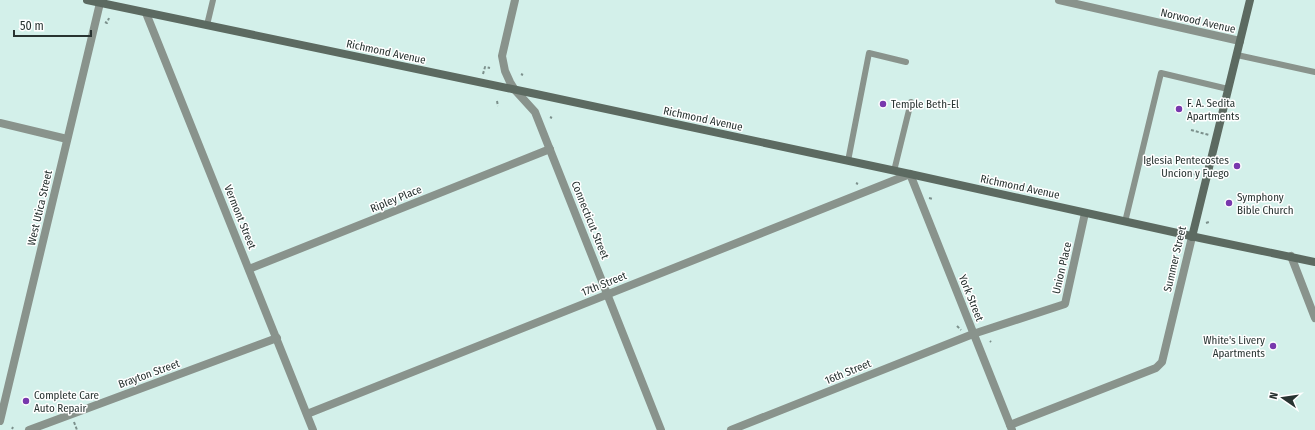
<svg xmlns="http://www.w3.org/2000/svg" width="1315" height="430" font-family="'Fira Sans Condensed',sans-serif">
  <style>
    .lines { fill: none; stroke-linecap: round; stroke-linejoin: round }
    .path { stroke: #7c908c; stroke-width: 2; stroke-dasharray: 3 2; stroke-linecap: butt }
    .lane { stroke: #89938c; stroke-width: 6 }
    .street { stroke: #89938c; stroke-width: 8 }
    .secondary { stroke: #5c6a61; stroke-width: 8 }
    .poi-dot { fill: #7838ad; stroke: #fff; stroke-width: 1.5 }
    .labels { text-anchor: middle; dominant-baseline: central; stroke-width: 3; stroke-linejoin: round; paint-order: stroke }
    .street-label { font-size: 11px; fill: #283331; stroke: #fff }
    .poi-label { font-size: 11px; fill: #283331; stroke: #fff; text-anchor: start }
  </style>
  <rect width="100%" height="100%" fill="#d3f0ea"/>
  <g class="lines">
    <g class="path">
      <polyline points="105,22 107,23 109,18"/>
      <polyline points="483,74 485,67 490,68"/>
      <polyline points="521,74 523,75"/>
      <polyline points="497,101 498,106"/>
      <polyline points="550,117 552,118"/>
      <polyline points="1191,130 1209,135"/>
      <polyline points="1179,171 1198,175"/>
      <polyline points="856,183 858,184"/>
      <polyline points="929,198 933,199"/>
      <polyline points="1206,223 1209,222"/>
      <polyline points="957,326 961,330"/>
      <polyline points="990,341 991,342"/>
      <polyline points="74,422 77,430"/>
      <polyline points="12,429 13,427"/>
    </g>
    <g class="lane">
      <polyline points="207,25 213,0"/>
      <polyline points="1237,55 1315,72"/>
      <polyline points="848,161 869,53 906,62"/>
      <polyline points="894,171 911,102"/>
      <polyline points="1125,222 1161,73 1228,89"/>
    </g>
    <g class="street">
      <polyline points="515,0 502,56 505,71 510,82 515,90 535,112 661,430"/>
      <polyline points="1059,0 1240,41"/>
      <polyline points="146,13 313,430"/>
      <polyline points="0,123 67,139"/>
      <polyline points="1291,256 1315,318"/>
      <polyline points="249,269 550,149"/>
      <polyline points="307,414 910,174 1012,430"/>
      <polyline points="0,421 100,3"/>
      <polyline points="1010,425 1156,368 1162,362 1192,237"/>
      <polyline points="29,430 277,338"/>
      <polyline points="731,430 973,334 1065,304 1085,213"/>
    </g>
    <g class="secondary">
      <polyline points="87,0 536,94 910,174 1200,238 1315,262"/>
      <polyline points="1192,237 1250,0"/>
    </g>
  </g>
  <g class="poi-dot">
    <circle cx="883" cy="104" r="4"/>
    <circle cx="1179" cy="109" r="4"/>
    <circle cx="1237" cy="166" r="4"/>
    <circle cx="1229" cy="203" r="4"/>
    <circle cx="1273" cy="346" r="4"/>
    <circle cx="26" cy="401" r="4"/>
  </g>
  <g class="labels">
    <g class="street-label">
      <text transform="translate(1198 21) rotate(13)">Norwood Avenue</text>
      <text transform="translate(386 52) rotate(12)">Richmond Avenue</text>
      <text transform="translate(703 119) rotate(12)">Richmond Avenue</text>
      <text transform="translate(1020 187) rotate(12)">Richmond Avenue</text>
      <text transform="translate(396 199) rotate(-22)">Ripley Place</text>
      <text transform="translate(40 208) rotate(-77)">West Utica Street</text>
      <text transform="translate(240 217) rotate(68)">Vermont Street</text>
      <text transform="translate(590 220) rotate(68)">Connecticut Street</text>
      <text transform="translate(1175 259) rotate(-77)">Summer Street</text>
      <text transform="translate(1062 268) rotate(-77)">Union Place</text>
      <text transform="translate(604 284) rotate(-22)">17th Street</text>
      <text transform="translate(971 298) rotate(68)">York Street</text>
      <text transform="translate(848 372) rotate(-22)">16th Street</text>
      <text transform="translate(149 374) rotate(-20)">Brayton Street</text>
    </g>
    <g class="poi-label">
      <text x="1187" y="103">F. A. Sedita<tspan x="1187" dy="13">Apartments</tspan></text>
      <text x="891" y="104">Temple Beth-El</text>
      <text x="1229" y="160" text-anchor="end">Iglesia Pentecostes<tspan x="1229" dy="13">Uncion y Fuego</tspan></text>
      <text x="1237" y="197">Symphony<tspan x="1237" dy="13">Bible Church</tspan></text>
      <text x="1265" y="340" text-anchor="end">White's Livery<tspan x="1265" dy="13">Apartments</tspan></text>
      <text x="34" y="395">Complete Care<tspan x="34" dy="13">Auto Repair</tspan></text>
    </g>
  </g>
  <g transform="translate(1283 398) rotate(283)" stroke="#ffffff" stroke-width="3" paint-order="stroke">
  <path d="M0-3L7 15L0 10L-7 15Z" fill="#283331"/>
  <text y="-6" font-size="11" font-weight="bold" text-anchor="middle" fill="#283331">N</text>
  </g>
  <path d="M14 30v6h77v-6" fill="none" stroke="#283331" stroke-width="2"/>
  <text x="20" y="30" font-size="12" fill="#283331" stroke="#ffffff" stroke-width="3" paint-order="stroke">50 m</text>
</svg>
